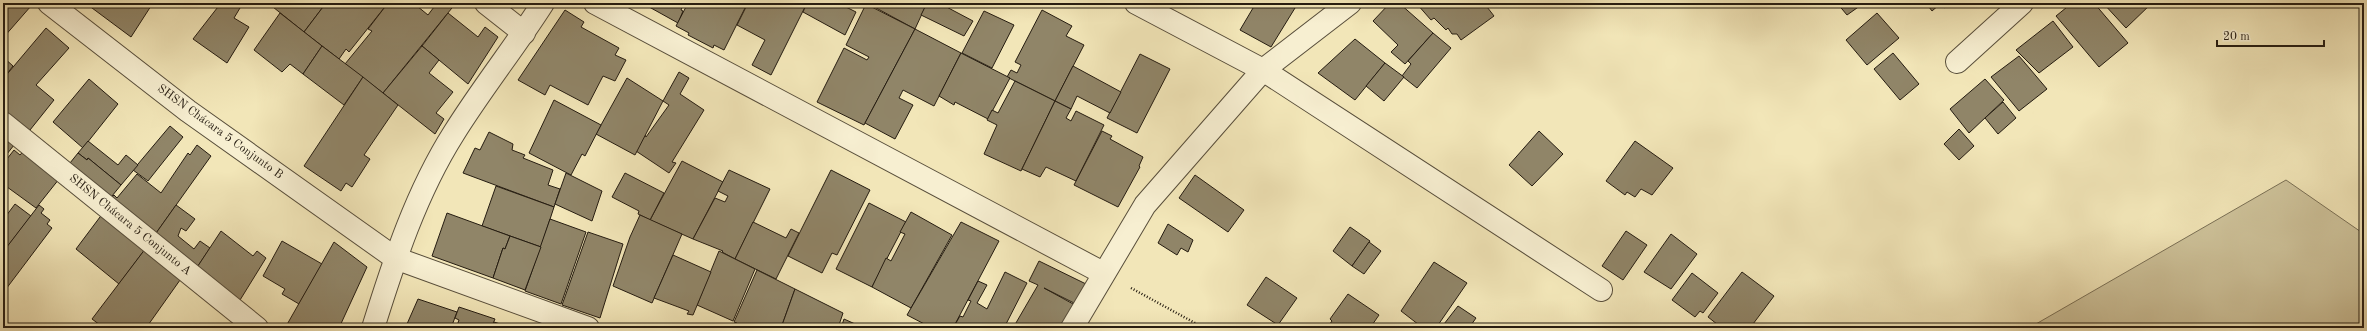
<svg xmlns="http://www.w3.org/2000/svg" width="2367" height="331" font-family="'Old Standard TT',serif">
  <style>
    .green { fill: #cfc49c; stroke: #7a7056 }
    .building { fill: #908568; stroke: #251c11 }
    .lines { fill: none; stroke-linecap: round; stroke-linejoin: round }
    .street-casing { stroke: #584e3b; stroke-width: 24 }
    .path { stroke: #251c11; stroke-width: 2.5; stroke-dasharray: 1 2; stroke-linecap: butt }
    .street { stroke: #f7efd1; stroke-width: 22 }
    .labels { text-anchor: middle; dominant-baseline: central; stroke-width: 3; stroke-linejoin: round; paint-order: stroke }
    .street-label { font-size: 12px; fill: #251c11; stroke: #f7efd1 }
  </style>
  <rect width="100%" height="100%" fill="#f2e6b8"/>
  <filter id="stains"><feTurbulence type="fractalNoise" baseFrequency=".005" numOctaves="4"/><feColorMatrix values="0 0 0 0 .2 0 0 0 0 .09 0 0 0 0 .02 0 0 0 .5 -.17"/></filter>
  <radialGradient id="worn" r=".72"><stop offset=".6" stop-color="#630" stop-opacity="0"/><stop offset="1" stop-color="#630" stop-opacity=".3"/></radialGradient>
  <polygon class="green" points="2286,180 2364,234 2364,328 2029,328"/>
  <g class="building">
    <polygon points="3,3 27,3 31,6 3,38"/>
    <polygon points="90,3 145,3 151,6 131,37 88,5"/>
    <polygon points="221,3 231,3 240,8 234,18 249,27 227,63 193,39"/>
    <polygon points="268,3 326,3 304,32"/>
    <polygon points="326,3 388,3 349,52 346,49 339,59 304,32"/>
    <polygon points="388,3 419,3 417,6 428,15 437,3 456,3 383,93 345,64 372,31 368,29"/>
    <polygon points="642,3 684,3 681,10 683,11 678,23"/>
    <polygon points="688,3 741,3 746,6 724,50 714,45 713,48 688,35 689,33 676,26"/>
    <polygon points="748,3 807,3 771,75 752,65 765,40 737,25"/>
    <polygon points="807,3 838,3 856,12 845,35 803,12"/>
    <polygon points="867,3 927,3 915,29"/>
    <polygon points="927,3 939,3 973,21 964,36 921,15"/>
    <polygon points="1256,3 1287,3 1295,8 1271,47 1240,30"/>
    <polygon points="1390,3 1399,3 1433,33 1405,64 1391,52 1398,45 1373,21"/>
    <polygon points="1411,3 1484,3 1494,16 1461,40 1457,34 1452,34 1448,28 1446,30 1434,18 1431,20 1417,4 1414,7"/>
    <polygon points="1837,3 1864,3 1847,15"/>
    <polygon points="1926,3 1950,3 1944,8 1940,4 1932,11"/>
    <polygon points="2072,3 2094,3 2128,43 2099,67 2056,16"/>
    <polygon points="2103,3 2152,3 2126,28"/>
    <polygon points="866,4 915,29 864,125 817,102 844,48 867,60 869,57 846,45"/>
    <polygon points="565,10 584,22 581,27 619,48 615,55 626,60 615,81 603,76 588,105 550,85 545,95 518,80"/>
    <polygon points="1042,10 1072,26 1066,36 1084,45 1055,101 1007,77 1011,70 1017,73 1021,65 1015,62"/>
    <polygon points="984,11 1014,25 992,68 962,53"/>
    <polygon points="280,13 322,46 303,74 290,64 282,72 254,50"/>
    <polygon points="448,13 478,37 485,27 498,37 468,84 422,46"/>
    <polygon points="1877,13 1899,38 1867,65 1846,40"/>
    <polygon points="2053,21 2073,47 2039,73 2016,50"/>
    <polygon points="46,28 69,48 36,85 54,100 22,140 3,125 3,79"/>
    <polygon points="915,29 961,53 934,106 903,90 899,98 913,105 895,139 865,123"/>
    <polygon points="1433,33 1451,48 1417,88 1402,76 1411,64 1408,61"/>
    <polygon points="1355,39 1385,63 1355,100 1318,73"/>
    <polygon points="322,46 363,77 344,105 303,74"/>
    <polygon points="422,46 439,60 429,73 453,92 436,113 444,119 435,134 383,93"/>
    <polygon points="961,53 1010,78 988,119 955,102 954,105 939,96"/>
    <polygon points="1893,53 1919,84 1900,100 1874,69"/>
    <polygon points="1140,54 1170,69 1137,133 1107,118"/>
    <polygon points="2019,56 2047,89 2019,111 1991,77"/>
    <polygon points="3,57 13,66 3,79"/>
    <polygon points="1385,63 1404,77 1384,101 1366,86"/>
    <polygon points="1073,66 1121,92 1110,113 1077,96 1071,109 1055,101"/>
    <polygon points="679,72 689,78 680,94 704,110 672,162 676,163 669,173 636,151 645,135 646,137 669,105 663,101"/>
    <polygon points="363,77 398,105 364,155 370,159 352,187 346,183 341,191 304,166"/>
    <polygon points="627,78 663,101 635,155 596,134"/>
    <polygon points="89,79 118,104 83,148 53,122"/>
    <polygon points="1985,79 2004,100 1969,133 1950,109"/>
    <polygon points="1015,81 1055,101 1021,171 984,154 997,125 987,120 992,110 998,113"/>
    <polygon points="554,100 601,125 585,156 582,154 571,175 529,153"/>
    <polygon points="1055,101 1071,109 1066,118 1071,121 1076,111 1104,125 1076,181 1046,167 1040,177 1022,169"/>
    <polygon points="2003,102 2016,118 1998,134 1985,118"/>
    <polygon points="170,126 183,137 148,181 133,170"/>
    <polygon points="3,129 18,140 3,159"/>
    <polygon points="1959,129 1974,146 1959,160 1944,144"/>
    <polygon points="1102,131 1112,136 1110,139 1143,157 1139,166 1140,167 1118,207 1074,185"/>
    <polygon points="1539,131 1563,154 1532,186 1509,165"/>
    <polygon points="489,132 513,144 512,150 525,155 523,158 553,170 548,185 560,189 554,207 463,173 475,148 480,150"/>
    <polygon points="88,141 118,165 126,155 138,165 121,185 88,158 87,160 78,153"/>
    <polygon points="1635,141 1673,168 1652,195 1641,189 1635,197 1627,192 1625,195 1606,181"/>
    <polygon points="29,145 63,174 36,208 3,184 3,164 14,150 20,155"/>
    <polygon points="197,145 211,156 149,243 103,207 114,195 117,198 137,174 161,193 188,153 190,155"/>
    <polygon points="78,153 87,160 88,158 121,185 103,207 62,173"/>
    <polygon points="682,161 723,182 693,239 650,220"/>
    <polygon points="729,170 770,189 735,259 722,252 723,251 693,239 715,198 725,202 728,196 718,191"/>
    <polygon points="831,170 870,190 837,255 832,253 822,273 788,256"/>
    <polygon points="566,173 602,191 592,221 555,204"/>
    <polygon points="625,173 664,193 650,220 638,214 639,211 612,197"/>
    <polygon points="1195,175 1244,210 1228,232 1179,198"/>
    <polygon points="496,186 554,207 541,247 482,226"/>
    <polygon points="869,203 906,222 872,287 836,269"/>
    <polygon points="15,204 31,216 7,247 3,244 3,220"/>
    <polygon points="39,205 44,209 41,213 50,220 47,224 52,228 3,293 3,252"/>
    <polygon points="176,205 195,219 186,231 181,228 178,236 194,249 200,241 210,248 190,278 149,243"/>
    <polygon points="106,209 149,244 119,284 76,249"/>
    <polygon points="911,212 952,235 911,308 872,287 886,258 891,261 905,234 900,232"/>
    <polygon points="447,213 510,236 505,249 503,248 493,278 432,256"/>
    <polygon points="640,215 682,234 652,303 613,286 630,237"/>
    <polygon points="550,219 586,232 561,304 525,291"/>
    <polygon points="753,222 786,238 791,229 799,233 776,279 735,259"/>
    <polygon points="961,222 999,241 953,328 932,328 907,315"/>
    <polygon points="1168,224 1193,240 1188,252 1181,248 1177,255 1158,243"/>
    <polygon points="1350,227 1370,241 1352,266 1333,251"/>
    <polygon points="221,231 253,256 257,251 266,258 232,313 190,278"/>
    <polygon points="1626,231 1647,245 1623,280 1602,266"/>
    <polygon points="588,232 623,244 600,318 562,305"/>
    <polygon points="1671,234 1697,254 1671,289 1644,272"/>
    <polygon points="510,236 541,247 525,290 493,278 503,248 505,249"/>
    <polygon points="282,241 322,264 299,304 282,294 285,289 263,276"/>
    <polygon points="334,242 367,267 339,328 285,328"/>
    <polygon points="1369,242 1381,251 1364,274 1352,266"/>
    <polygon points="149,244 185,273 146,328 104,328 92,319"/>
    <polygon points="719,251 755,269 733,321 697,305"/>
    <polygon points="673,255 711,272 693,315 687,314 689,311 654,298"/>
    <polygon points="1039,261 1086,284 1076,304 1044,288 1075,305 1063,328 1013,328 1038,285 1029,281"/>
    <polygon points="1434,262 1467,283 1436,328 1423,328 1401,311"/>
    <polygon points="757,270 795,289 781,328 735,328 737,323 734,322"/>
    <polygon points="1005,272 1027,283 1004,328 953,328 960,316 963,317 971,301 968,300 978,281 987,285 977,303 987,309"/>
    <polygon points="1742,272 1774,296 1750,328 1722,328 1708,317"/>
    <polygon points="1692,273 1718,293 1703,313 1700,311 1695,317 1672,300"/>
    <polygon points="1266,277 1297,298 1278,325 1247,305"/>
    <polygon points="795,289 843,313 838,328 781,328"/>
    <polygon points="1348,294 1379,315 1370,328 1327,328 1332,321 1330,319"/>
    <polygon points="418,299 457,312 451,328 419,328 407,324"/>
    <polygon points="1458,306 1476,318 1469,328 1450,328 1444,324"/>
    <polygon points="459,307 495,319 491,328 456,328 459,320 455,318"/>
    <polygon points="844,319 864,328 841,328"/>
    <polygon points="494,322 513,328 491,328"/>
  </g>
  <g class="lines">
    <g class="street-casing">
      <g id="street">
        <polyline points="49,3 188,111 395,258 588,328"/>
        <polyline points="486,3 524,33"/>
        <polyline points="595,3 1103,273"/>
        <polyline points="1136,3 1263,70 1601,290"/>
        <polyline points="1957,62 2022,3"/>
        <polyline points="3,123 257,328"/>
        <path d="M373 328C394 261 416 193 454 133 482 88 515 47 543 3"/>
        <polyline points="1072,328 1145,205 1263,70 1350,3"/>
      </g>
    </g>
    <polyline class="path" points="1131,288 1204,328"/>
    <use href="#street" class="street"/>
  </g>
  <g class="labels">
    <g class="street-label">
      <text transform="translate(220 132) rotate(36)">SHSN Chácara 5 Conjunto B</text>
      <text transform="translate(130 225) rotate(39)">SHSN Chácara 5 Conjunto A</text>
    </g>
  </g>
  <rect width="2367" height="331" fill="none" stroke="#f2e6b8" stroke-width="16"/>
  <rect x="4" y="4" width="2359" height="323" fill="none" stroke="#251c11" stroke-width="2"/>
  <rect x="8" y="8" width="2351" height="315" fill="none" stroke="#251c11"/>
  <path d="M2217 40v6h107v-6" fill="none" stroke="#251c11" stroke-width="2"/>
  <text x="2223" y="40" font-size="12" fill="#251c11" stroke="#f7efd1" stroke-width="3" paint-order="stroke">20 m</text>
  <rect width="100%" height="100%" filter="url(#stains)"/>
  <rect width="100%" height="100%" fill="url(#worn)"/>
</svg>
